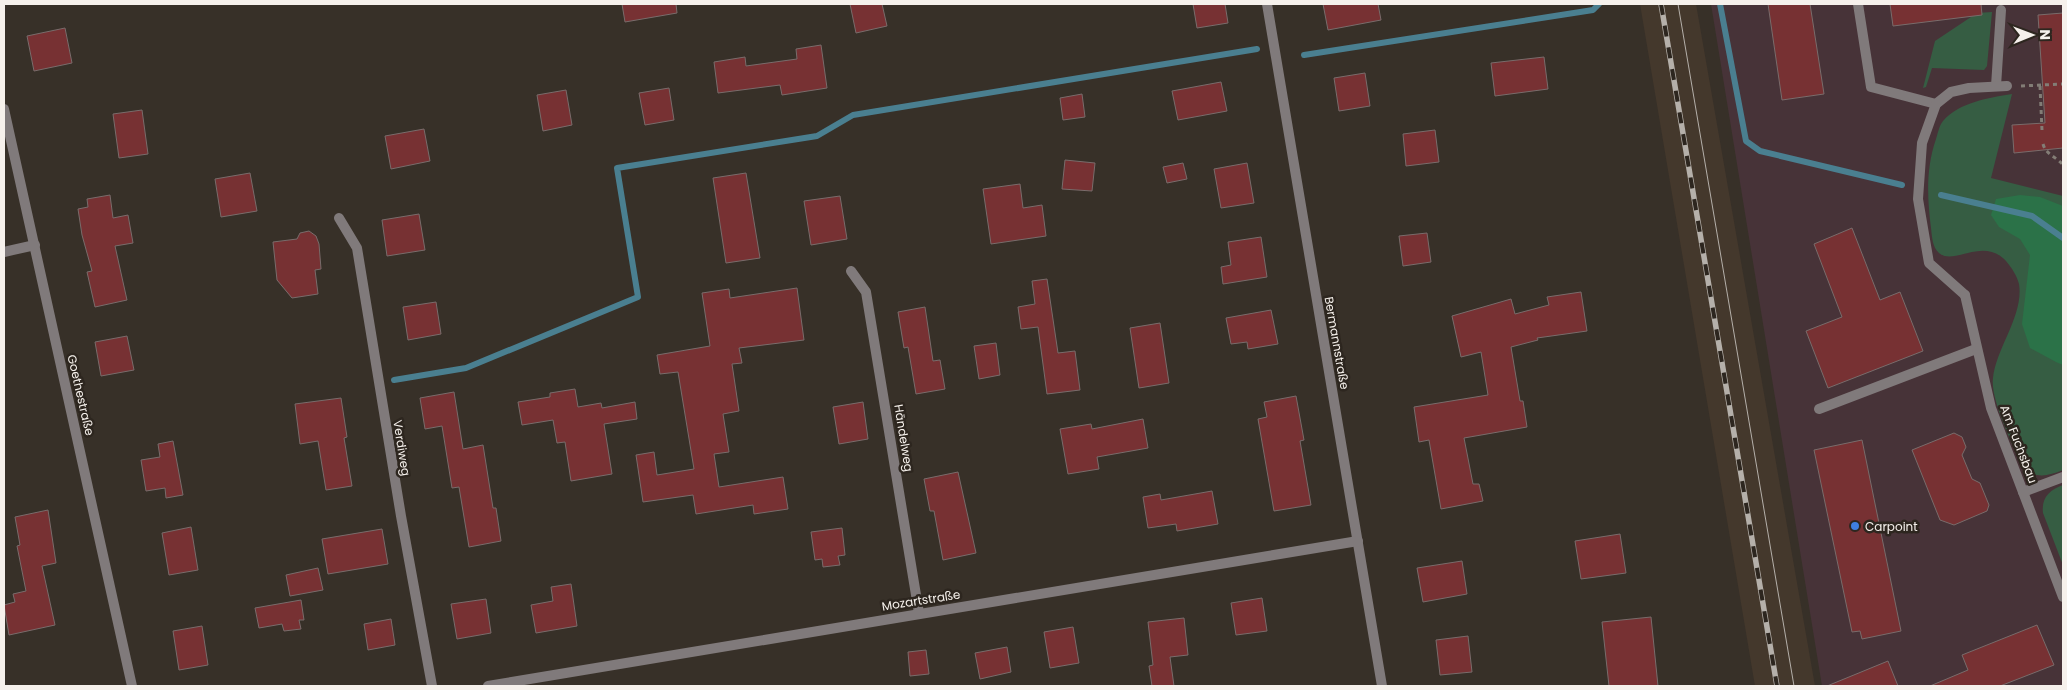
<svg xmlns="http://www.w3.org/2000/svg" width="2067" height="690" font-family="Poppins,sans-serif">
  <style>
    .commercial { fill: #473338 }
    .built { fill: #44382c }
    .green { fill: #365d43 }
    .forest { fill: #2b7248 }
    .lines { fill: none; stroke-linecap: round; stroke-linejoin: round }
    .stream { stroke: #4a7f90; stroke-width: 6 }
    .building { fill: #773133; stroke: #796c6b }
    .path { stroke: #837d76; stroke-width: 3; stroke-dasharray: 4 4; stroke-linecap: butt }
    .lane { stroke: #807a7b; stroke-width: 10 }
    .street { stroke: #807a7b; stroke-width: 10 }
    .tram { stroke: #b5b0aa; stroke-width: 1 }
    .rail-casing { stroke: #b5b0aa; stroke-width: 5.5 }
    .rail { stroke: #2d261f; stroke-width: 4; stroke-dasharray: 11; stroke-linecap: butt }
    .shop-dot { fill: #3f7fe0; stroke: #2d261f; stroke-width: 2 }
    .labels { text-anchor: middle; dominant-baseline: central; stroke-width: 5; stroke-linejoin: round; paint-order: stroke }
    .street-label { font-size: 12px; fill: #f6f1ec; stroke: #2d261f }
    .poi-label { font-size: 12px; fill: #f6f1ec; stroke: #2d261f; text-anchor: start }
  </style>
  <rect width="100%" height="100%" fill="#373028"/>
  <polygon class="commercial" points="1711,4 2063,4 2063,686 1822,686"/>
  <polygon class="built" points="1640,4 1696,4 1815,686 1755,686"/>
  <g class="green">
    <polygon points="1992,12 1987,66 1984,70 1932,68 1926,87 1923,88 1935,41 1977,13"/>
    <path d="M2012 94 1991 178 2063 196V470C2048 476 2036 479 2022 468 2014 446 1990 400 1993 378 1996 348 2024 315 2019 284 2017 276 2012 268 2006 261 1983 236 1954 266 1939 253 1932 247 1932 236 1931 228 1927 197 1926 168 1936 139 1938 133 1939 126 1943 121 1960 102 1988 98 2012 94Z"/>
    <path d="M2063 485V565L2043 513C2041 497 2050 490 2063 485Z"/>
  </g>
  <polygon class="forest" points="2020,195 2040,197 2063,206 2063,365 2056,362 2030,348 2022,324 2030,255 2020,239 1999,227 1991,215 1996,199"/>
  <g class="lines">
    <g class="stream">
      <polyline points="1720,4 1746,141 1760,151 1902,185"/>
      <polyline points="1304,55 1593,10 1599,4"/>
      <polyline points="1941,195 2032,216 2063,238"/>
      <polyline points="394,380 466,368 638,297 617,168 817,136 853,115 1257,49"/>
    </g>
  </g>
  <g class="building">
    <polygon points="622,4 676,4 677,13 625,22"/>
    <polygon points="850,4 882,4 887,26 856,33"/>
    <polygon points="1193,4 1225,4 1228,23 1197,28"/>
    <polygon points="1323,4 1378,4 1381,20 1328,30"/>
    <polygon points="1768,4 1810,4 1824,94 1782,100"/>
    <polygon points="1890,4 1981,4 1982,15 1893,26"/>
    <polygon points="2063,13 2063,148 2014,153 2012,125 2045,123 2038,15"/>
    <polygon points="65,28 72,63 34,71 27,36"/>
    <polygon points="821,45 827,88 782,95 780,85 718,93 714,62 745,57 746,66 797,59 796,49"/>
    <polygon points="1544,57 1548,89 1495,96 1491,63"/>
    <polygon points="1365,73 1370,106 1339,111 1334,78"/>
    <polygon points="1221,82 1227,111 1178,120 1172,91"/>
    <polygon points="669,88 674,120 645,125 639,93"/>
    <polygon points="566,90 572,125 543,131 537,95"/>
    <polygon points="1082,94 1085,117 1063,120 1060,98"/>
    <polygon points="142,110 148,154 119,158 113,114"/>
    <polygon points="424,129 430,161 391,169 385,136"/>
    <polygon points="1435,130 1439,162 1406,166 1403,134"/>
    <polygon points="1065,160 1095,163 1092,191 1062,189"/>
    <polygon points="1183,163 1187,179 1167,183 1163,167"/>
    <polygon points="1247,163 1254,203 1221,208 1214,169"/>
    <polygon points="250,173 257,211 221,217 215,179"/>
    <polygon points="746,173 760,258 726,263 713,178"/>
    <polygon points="1020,184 1023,208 1042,205 1046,236 991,244 983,189"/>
    <polygon points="110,195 113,218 128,215 133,243 115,246 127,300 95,307 87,272 92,271 82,235 78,209 88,207 87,199"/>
    <polygon points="840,196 847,239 811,245 804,201"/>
    <polygon points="419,214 425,250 387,256 382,220"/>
    <polygon points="1852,228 1880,300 1900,292 1923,351 1828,388 1806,331 1842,317 1814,244"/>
    <polygon points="309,231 316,236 319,244 321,269 315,270 318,294 292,298 277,280 273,242 297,239 300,233"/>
    <polygon points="1427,233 1431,262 1403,266 1399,236"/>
    <polygon points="1261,237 1267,277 1223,284 1221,267 1231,265 1228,242"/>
    <polygon points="1047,279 1058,353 1075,351 1080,390 1047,394 1038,327 1021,329 1018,307 1035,304 1032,281"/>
    <polygon points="797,288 804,340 739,348 742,363 732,364 739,411 723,414 729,452 714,454 719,487 783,477 788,509 754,514 753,505 696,514 693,495 643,502 636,455 654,452 657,475 694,469 678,372 660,374 657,355 710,346 702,293 729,289 730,298"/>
    <polygon points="1581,292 1587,331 1537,338 1538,340 1511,347 1520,401 1523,401 1527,427 1464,438 1473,484 1479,484 1483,501 1441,509 1429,440 1419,442 1414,407 1488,395 1481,352 1461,357 1452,316 1511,299 1515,314 1549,305 1547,297"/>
    <polygon points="436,302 441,334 408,340 403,307"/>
    <polygon points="925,307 933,361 940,360 945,389 916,394 908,347 904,348 898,312"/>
    <polygon points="1271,310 1278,344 1248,349 1247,342 1231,344 1226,318"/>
    <polygon points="1160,323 1169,383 1139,388 1130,328"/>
    <polygon points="127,336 134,370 101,376 95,342"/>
    <polygon points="996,343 1000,375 979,379 974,346"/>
    <polygon points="575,389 578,407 601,403 602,408 635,402 637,419 604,424 612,474 571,481 565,442 557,443 553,420 522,425 518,402 550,397 550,393"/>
    <polygon points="454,392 463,449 483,445 493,508 496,508 501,541 469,547 459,487 452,488 442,426 425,429 420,398"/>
    <polygon points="1296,396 1304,440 1300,441 1311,505 1274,511 1258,419 1267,417 1264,402"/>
    <polygon points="341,398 347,437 344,438 352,486 326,490 318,441 300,444 295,404"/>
    <polygon points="863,402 868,439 839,444 833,407"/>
    <polygon points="1143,419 1148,448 1097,457 1099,469 1068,474 1060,429 1091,424 1092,429"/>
    <polygon points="1954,433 1962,437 1966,447 1962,455 1972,479 1980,483 1989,505 1987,511 1954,525 1940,520 1912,450"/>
    <polygon points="1862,440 1901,631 1862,639 1860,631 1852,632 1814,450"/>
    <polygon points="173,441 183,495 166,498 165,488 146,491 141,460 160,457 158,444"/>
    <polygon points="958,472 976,553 943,560 934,511 930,511 924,479"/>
    <polygon points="1212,491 1218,524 1177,531 1176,524 1148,528 1143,497 1160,494 1161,500"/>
    <polygon points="48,510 56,563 42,566 55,625 9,635 4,605 15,602 13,594 26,591 17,546 20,545 15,517"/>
    <polygon points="191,527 198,570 169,575 162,533"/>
    <polygon points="842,528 845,555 838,556 840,565 823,567 822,559 815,560 811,532"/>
    <polygon points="382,529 388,564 328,574 322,539"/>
    <polygon points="1620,534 1626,573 1581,579 1575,541"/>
    <polygon points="1462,561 1467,594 1423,602 1417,568"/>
    <polygon points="318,568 323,590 290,596 286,575"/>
    <polygon points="571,584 577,626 536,633 531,605 553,601 551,587"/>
    <polygon points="1262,598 1267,631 1236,635 1231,603"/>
    <polygon points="486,599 491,633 457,639 451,604"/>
    <polygon points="301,600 304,620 299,620 301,629 284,631 282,624 259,628 255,608"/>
    <polygon points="1651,617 1658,686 1609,686 1602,622"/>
    <polygon points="1184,618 1188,655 1170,657 1174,686 1152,686 1149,666 1153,665 1148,622"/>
    <polygon points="391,619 395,645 368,650 364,624"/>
    <polygon points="2037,625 2054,665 2000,686 1930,686 1968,670 1962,655"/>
    <polygon points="202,626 208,665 179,670 173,631"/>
    <polygon points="1073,627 1079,663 1050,668 1044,632"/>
    <polygon points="1468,636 1472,672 1440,675 1436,640"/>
    <polygon points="1007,647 1011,672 980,679 975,653"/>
    <polygon points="926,650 929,674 910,676 908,652"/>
    <polygon points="1888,661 1898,686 1827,686"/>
  </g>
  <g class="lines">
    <g class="path">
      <polyline points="2021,86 2063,84"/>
      <polyline points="2040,86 2042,130"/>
      <path d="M2043 144C2046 155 2057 157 2063 165"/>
    </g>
    <g class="lane">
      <polyline points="1858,4 1871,87 1936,104"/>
      <polyline points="1996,86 2001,10"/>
      <polyline points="1965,295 1929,263 1918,199 1922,143 1936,104 1951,92 1969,88 2007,86"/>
      <polyline points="1819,409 1976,349"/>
      <polyline points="2023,492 2063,477"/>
    </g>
    <g class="street">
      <polyline points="1267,4 1382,686"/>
      <polyline points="4,109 132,686"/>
      <polyline points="339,218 357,248 401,516 432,686"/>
      <polyline points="4,252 35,245"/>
      <polyline points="851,271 866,292 919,613"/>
      <polyline points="1965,295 1991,408 2063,597"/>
      <polyline points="488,686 1358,541"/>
    </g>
    <polyline class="tram" points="1678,4 1794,686"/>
    <g class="rail-casing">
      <polyline id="rail" points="1661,4 1777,686"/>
    </g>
    <use href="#rail" class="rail"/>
  </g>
  <circle class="shop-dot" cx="1855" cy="526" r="5"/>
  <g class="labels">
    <g class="street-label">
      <text transform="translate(1337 343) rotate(80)">Bermannstraße</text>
      <text transform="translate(81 395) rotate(77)">Goethestraße</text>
      <text transform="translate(904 438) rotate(81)">Händelweg</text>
      <text transform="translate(2019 444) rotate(69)">Am Fuchsbau</text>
      <text transform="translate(402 448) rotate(81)">Verdiweg</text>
      <text transform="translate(921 600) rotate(-9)">Mozartstraße</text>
    </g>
    <g class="poi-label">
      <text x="1865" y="526">Carpoint</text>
    </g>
  </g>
  <rect width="2067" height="690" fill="none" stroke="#f6f1ec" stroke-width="10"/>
  <g transform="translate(2032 35) rotate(89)" stroke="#2d261f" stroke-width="4" paint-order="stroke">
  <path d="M0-4L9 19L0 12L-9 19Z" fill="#f6f1ec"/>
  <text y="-8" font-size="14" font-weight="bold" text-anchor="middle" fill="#f6f1ec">N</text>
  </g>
</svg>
